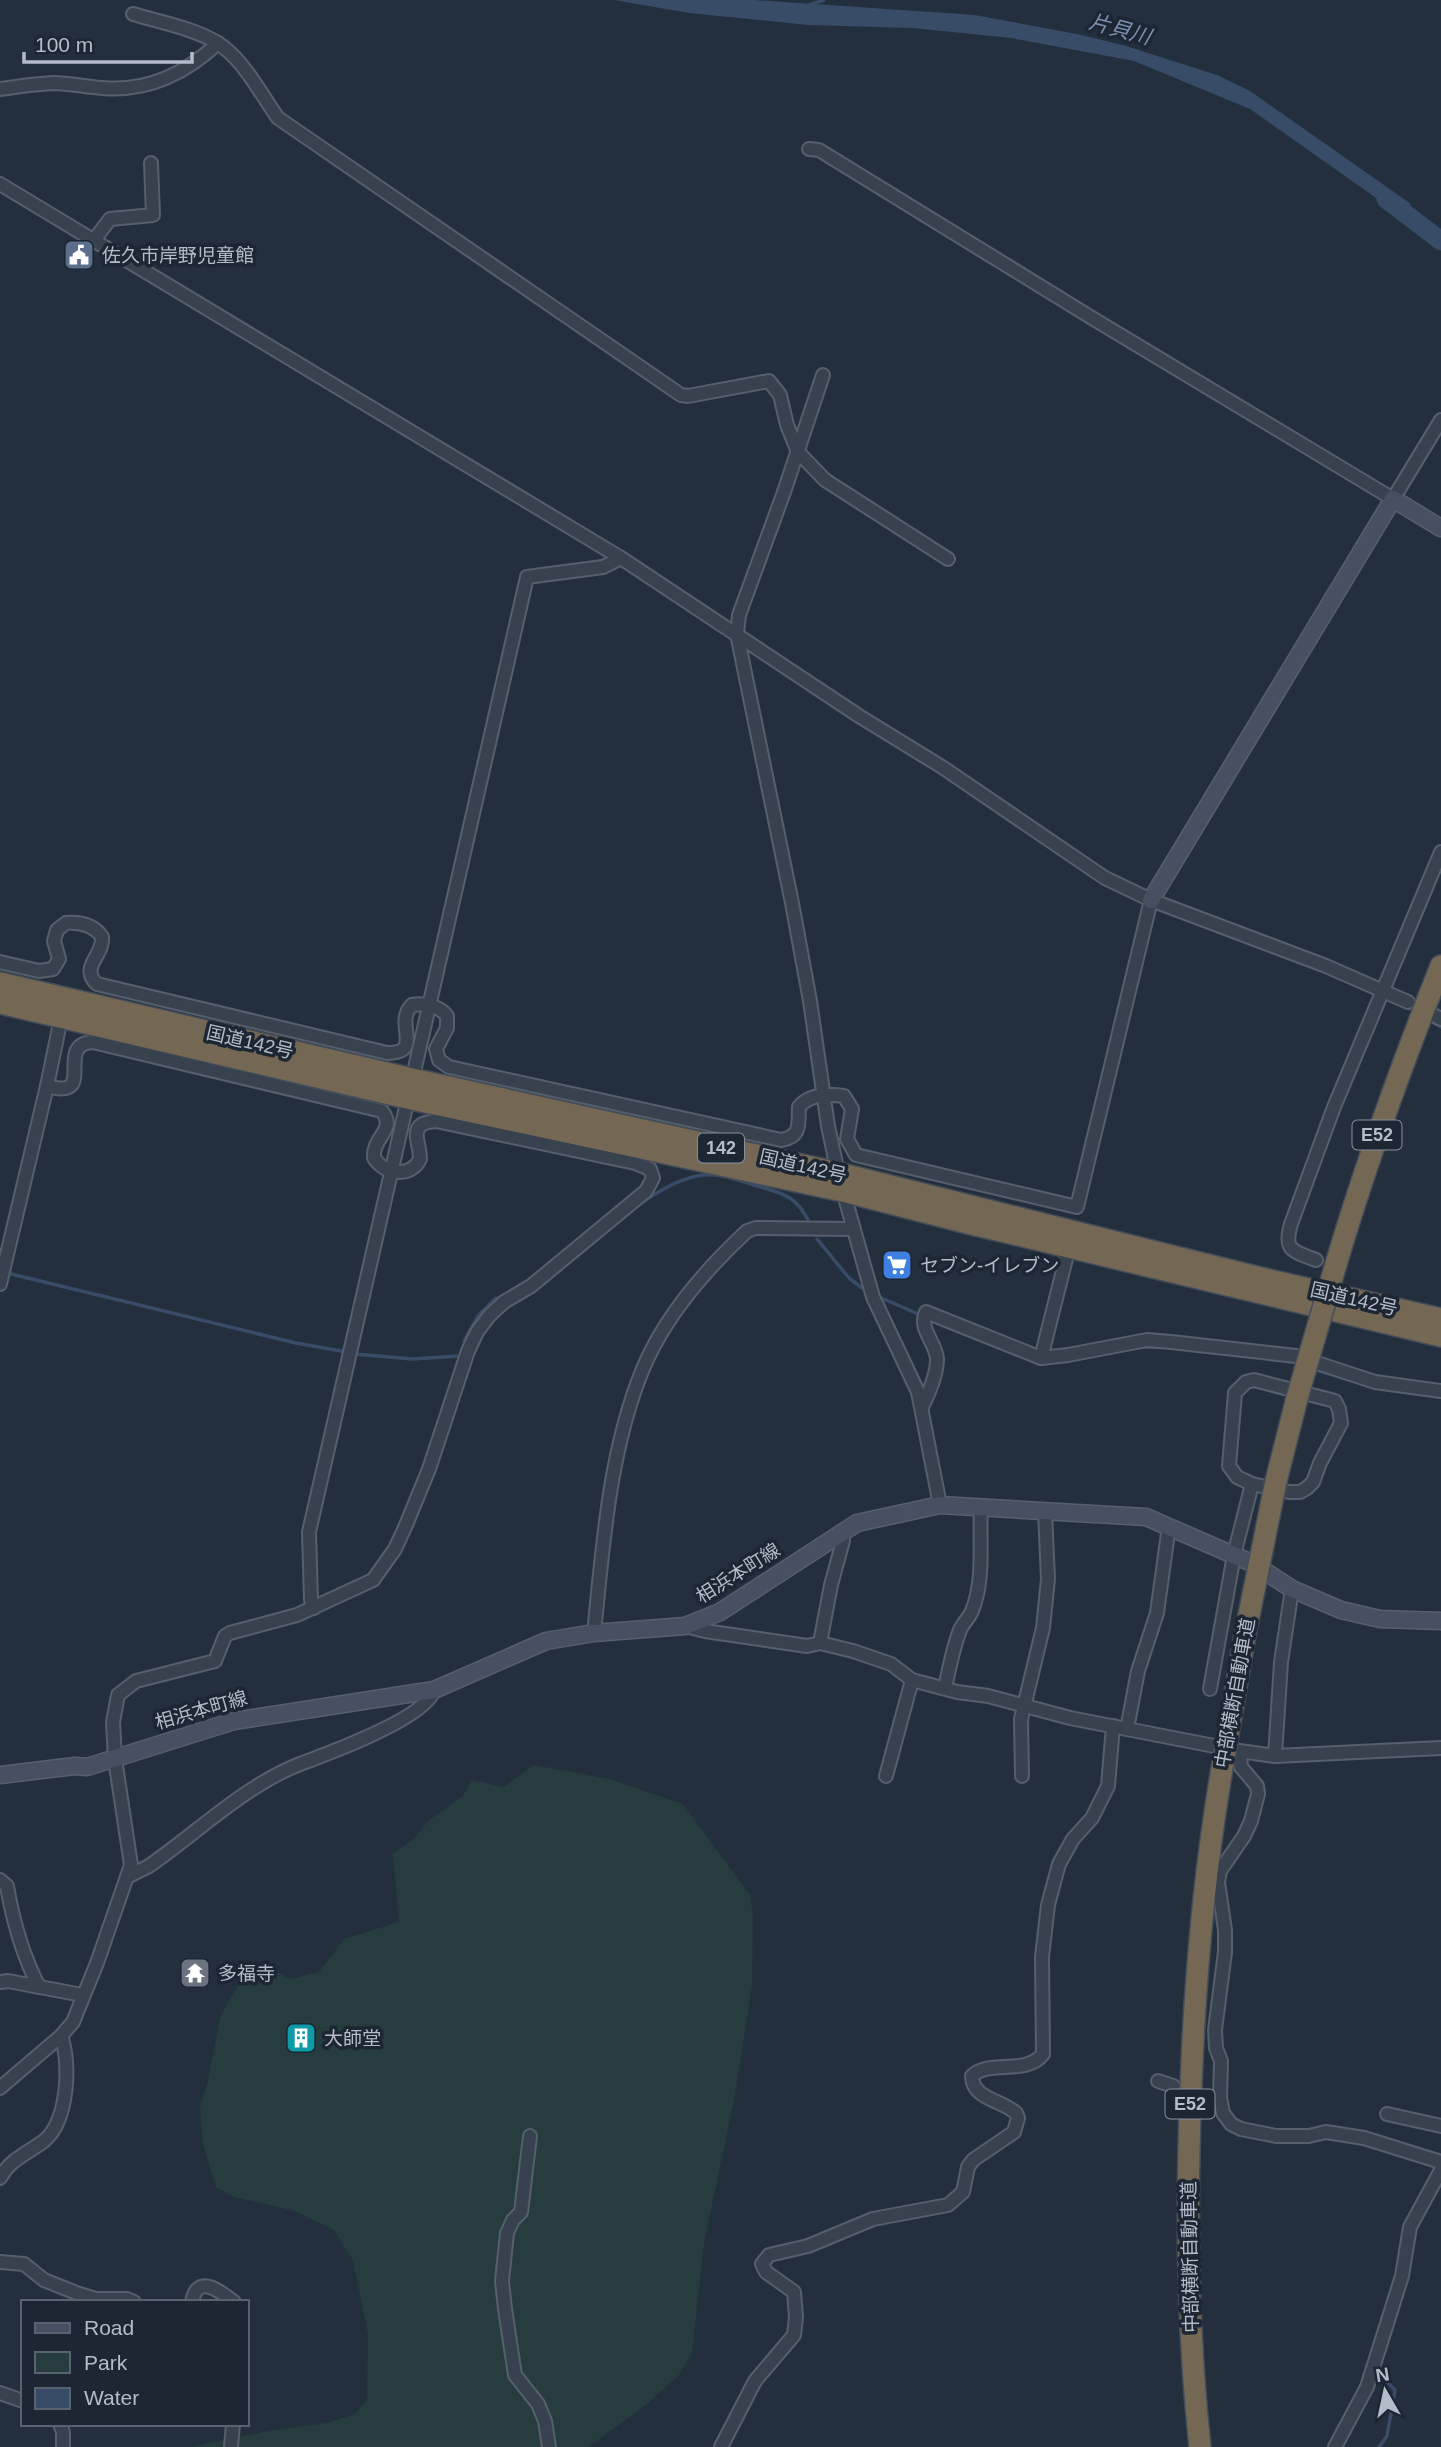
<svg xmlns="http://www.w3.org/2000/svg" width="1441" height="2447" font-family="Helvetica,'Noto Sans JP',sans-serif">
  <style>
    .green { fill: #263c3f }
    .water { fill: #394c67 }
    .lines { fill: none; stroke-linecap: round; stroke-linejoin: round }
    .stream { stroke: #394c67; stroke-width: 3.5 }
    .river { stroke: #394c67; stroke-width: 19 }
    .street-tunnel { stroke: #3a4453; stroke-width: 12; stroke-dasharray: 12 6; stroke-linecap: butt }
    .street-casing { stroke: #565f6c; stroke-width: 16 }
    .secondary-casing { stroke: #565f6c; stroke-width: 19 }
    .highway-casing { stroke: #434c59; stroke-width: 24 }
    .street { stroke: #38414e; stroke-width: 12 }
    .secondary { stroke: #465061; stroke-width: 16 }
    .highway { stroke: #746855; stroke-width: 21 }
    .highway-bridge-casing { stroke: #434c59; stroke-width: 24; stroke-linecap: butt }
    .highway-bridge { stroke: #746855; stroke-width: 21 }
    .labels { text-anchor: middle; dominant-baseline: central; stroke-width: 7; stroke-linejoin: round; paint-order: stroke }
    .shield { fill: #1d2633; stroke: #878f9c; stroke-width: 2 }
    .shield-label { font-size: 18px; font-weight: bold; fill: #b4bcc9 }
    .poi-label { font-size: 19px; fill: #b4bcc9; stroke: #1d2633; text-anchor: start }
    .street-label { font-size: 19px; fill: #b4bcc9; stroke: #1d2633 }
    .water-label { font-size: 21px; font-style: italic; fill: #7c92b1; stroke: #1d2633 }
  </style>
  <rect width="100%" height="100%" fill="#242f3e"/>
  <polygon class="green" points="534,1765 609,1779 683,1804 750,1895 753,1916 752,1985 735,2095 704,2243 692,2353 679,2375 646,2405 588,2447 191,2447 268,2431 327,2423 355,2414 367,2399 368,2334 353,2260 334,2230 295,2211 234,2197 216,2187 203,2144 200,2107 207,2085 221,2015 247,1970 269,1968 290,1979 319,1972 344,1939 399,1922 393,1854 415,1838 429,1820 463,1796 472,1780 504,1787"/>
  <polygon class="water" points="614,0 753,0 975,15 1077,34 1126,46 1217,75 1250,91 1411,204 1403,217 1250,109 1134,61 1011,38 913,28 809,25 689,13"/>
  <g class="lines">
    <g class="stream">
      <polyline points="809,5 824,0"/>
      <polyline points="1434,1023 1441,1027"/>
      <polyline points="817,1239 849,1278 862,1288"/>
      <path d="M577 1256C611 1228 669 1170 715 1175 729 1176 744 1182 757 1186 786 1194 798 1197 811 1226"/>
      <polyline points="7,1273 296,1343 347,1352"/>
      <polyline points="879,1297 923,1316"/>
      <polyline points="464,1341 478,1316 496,1298"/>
      <polyline points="1137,1347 1157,1347"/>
      <polyline points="355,1354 412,1359 459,1356"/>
      <polyline points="1313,1369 1370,1386"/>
      <polyline points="1377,2372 1395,2390 1387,2436 1379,2447"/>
    </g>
    <polyline class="river" points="1386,199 1441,241"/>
    <polyline class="street-tunnel" points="1173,2086 1209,2094"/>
    <g class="street-casing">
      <g id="street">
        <path d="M133 14C160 22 192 28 216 42 243 58 260 93 278 118L681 395 688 396 769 381 780 395 787 425 798 452 825 480 948 559"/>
        <path d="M0 89C18 86 36 84 53 83 69 83 86 87 102 88 148 92 185 74 218 43"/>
        <polyline points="809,149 819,150 1092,318 1393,499 1441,420"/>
        <polyline points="0,184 621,558 859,716 942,767 1105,878 1151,900 1326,966 1408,1002"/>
        <polyline points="94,240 110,219 153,215 151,163"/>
        <polyline points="823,375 784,492 739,615 737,634 792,903 810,1001 828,1126 838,1173 873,1297 918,1392 940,1505"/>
        <path d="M0 962 39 971 53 969 59 959 54 941 57 930 66 923C80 922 94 925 102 937 104 956 79 967 97 984L387 1053C425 1053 393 1023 412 1005 424 1003 440 1006 447 1016V1028L436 1049 439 1060 449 1067 781 1140C802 1137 798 1123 799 1107 809 1094 828 1094 844 1096L852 1109 847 1139 856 1155 1077 1207 1151 900"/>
        <polyline points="1433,1015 1441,1019"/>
        <path d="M1316 1260C1293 1251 1283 1251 1291 1224L1334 1107 1441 852"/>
        <polyline points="0,1284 47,1086 61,1018"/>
        <polyline points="1041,1358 1069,1247"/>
        <path d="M922 1407C929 1393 937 1375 937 1359 936 1342 918 1329 926 1312L1041 1358 1068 1355 1147 1340 1171 1342 1296 1356 1375 1382 1441 1391"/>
        <polyline points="314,1608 311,1600 309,1532 527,577 603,567 621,558"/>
        <polyline points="685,1626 705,1631 807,1646 820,1643 853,1651 891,1664 912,1680 957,1692 988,1696 1070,1718 1240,1751 1275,1756 1441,1748"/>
        <path d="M594 1633C603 1545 609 1453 642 1371 664 1317 705 1270 747 1231L756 1228 853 1229"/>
        <polyline points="820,1643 831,1585 843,1541 842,1531"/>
        <path d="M945 1688C949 1669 953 1648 960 1630 963 1623 969 1618 972 1611 985 1579 979 1541 981 1508"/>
        <polyline points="1210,1689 1234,1555 1252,1484 1237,1477 1229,1466 1235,1393 1246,1382 1254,1380 1335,1401 1339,1409 1341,1423 1320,1463 1313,1482 1307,1488 1300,1492 1289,1492 1252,1484"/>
        <polyline points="1127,1729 1138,1671 1157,1613 1169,1526"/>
        <polyline points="1240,1751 1241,1767 1257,1786 1258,1794 1251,1821 1244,1836 1220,1871 1218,1882 1225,1930 1225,1952 1215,2030 1216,2048 1221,2061 1220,2097 1223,2113 1231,2124 1241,2129 1276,2136 1309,2136 1326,2132 1364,2138 1441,2162"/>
        <polyline points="1275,1756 1281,1662 1292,1589"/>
        <polyline points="886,1776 912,1680"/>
        <polyline points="1022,1776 1021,1719 1043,1628 1048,1579 1045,1512"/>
        <path d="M127 1877 149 1866C198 1832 244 1786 300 1764 327 1754 426 1718 434 1690"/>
        <path d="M0 1880 7 1886C13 1921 23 1956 39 1987"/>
        <polyline points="0,1982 8,1981 82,1995"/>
        <polyline points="1158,2081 1173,2086"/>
        <path d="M0 2088 61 2036 73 2022 97 1963 131 1865 115 1759 113 1722 118 1695 136 1681 215 1661 225 1636 230 1633 297 1615 373 1580 395 1549 406 1525 429 1469 468 1351 477 1332 489 1316 504 1302 531 1286 646 1191 653 1178 650 1169 635 1163 436 1121C406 1123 420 1141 420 1159 411 1178 385 1175 374 1158 372 1137 397 1130 382 1111L93 1042C53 1044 99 1101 47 1086"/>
        <polyline points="1387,2114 1441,2126"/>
        <polyline points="530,2136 521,2212 513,2220 507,2233 502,2281 505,2309 515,2375 538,2404 545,2421 549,2447"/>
        <path d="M0 2178C11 2158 29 2153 45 2140 68 2120 71 2063 61 2036"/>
        <polyline points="0,2262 24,2264 44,2280 79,2294 96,2299 127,2299 134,2302"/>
        <path d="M192 2302C197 2273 220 2291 234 2302"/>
        <polyline points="0,2393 23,2401"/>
        <polyline points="60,2424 63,2432 63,2447"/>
        <polyline points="231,2447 233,2424"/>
        <path d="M721 2447 755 2381 794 2335 796 2317 794 2292 766 2272 762 2264 769 2255 808 2246 873 2219 948 2205 963 2192 968 2167 973 2160 1014 2132 1018 2118 1016 2113C1002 2100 972 2099 972 2076 989 2059 1026 2076 1043 2054L1042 1957 1048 1905 1059 1864 1073 1839 1092 1818 1108 1786 1113 1726"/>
        <polyline points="1335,2447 1367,2387 1402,2276 1410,2227 1441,2170"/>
      </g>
    </g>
    <g class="secondary-casing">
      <g id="secondary">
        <polyline points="1151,900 1393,499 1441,528"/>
        <polyline points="0,1775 75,1766 87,1767 234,1721 434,1690 546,1641 594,1633 685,1626 720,1612 857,1523 940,1505 1146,1517 1254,1564 1292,1589 1341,1610 1380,1619 1441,1621"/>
      </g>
    </g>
    <g class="highway-casing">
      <g id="highway">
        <polyline points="0,983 412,1079 838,1173 1256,1277 1441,1319"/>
        <polyline points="0,1003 407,1098 843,1191 972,1224 1441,1336"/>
        <path d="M1336 1264C1366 1163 1402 1064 1441 966"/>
        <polyline points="1276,1481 1297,1398"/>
        <path d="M1200 2447C1187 2327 1186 2207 1191 2086 1195 1977 1204 1871 1223 1763"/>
      </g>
    </g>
    <use href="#street" class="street"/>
    <use href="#secondary" class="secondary"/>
    <use href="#highway" class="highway"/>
    <g class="highway-bridge-casing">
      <g id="highway-bridge">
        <polyline points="1297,1398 1336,1264"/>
        <polyline points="1223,1763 1245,1635 1276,1481"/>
      </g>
    </g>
    <use href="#highway-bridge" class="highway-bridge"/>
  </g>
  <defs>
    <g id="civic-square" transform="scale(1.575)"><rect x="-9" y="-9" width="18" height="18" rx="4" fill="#5c6f8a" stroke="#1d2633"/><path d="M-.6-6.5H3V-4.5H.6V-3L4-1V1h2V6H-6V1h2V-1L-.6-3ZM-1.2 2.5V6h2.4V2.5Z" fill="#fff"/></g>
    <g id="supermarket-square" transform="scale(1.575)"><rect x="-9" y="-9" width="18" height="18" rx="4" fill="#3f7fe0" stroke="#1d2633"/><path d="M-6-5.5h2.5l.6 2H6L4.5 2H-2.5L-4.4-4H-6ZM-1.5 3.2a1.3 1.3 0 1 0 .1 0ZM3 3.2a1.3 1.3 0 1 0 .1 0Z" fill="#fff"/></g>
    <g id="temple-square" transform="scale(1.575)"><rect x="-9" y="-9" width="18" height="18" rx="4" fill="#6b7280" stroke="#1d2633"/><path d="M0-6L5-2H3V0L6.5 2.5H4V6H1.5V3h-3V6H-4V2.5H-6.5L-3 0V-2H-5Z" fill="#fff"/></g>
    <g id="building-square" transform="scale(1.575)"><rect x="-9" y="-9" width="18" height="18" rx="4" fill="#0f9aa8" stroke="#1d2633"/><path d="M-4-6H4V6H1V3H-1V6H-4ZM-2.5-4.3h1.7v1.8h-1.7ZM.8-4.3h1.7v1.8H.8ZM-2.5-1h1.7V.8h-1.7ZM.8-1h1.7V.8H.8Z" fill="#fff"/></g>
  </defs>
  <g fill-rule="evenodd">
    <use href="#civic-square" x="79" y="255"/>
    <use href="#supermarket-square" x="897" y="1265"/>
    <use href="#temple-square" x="195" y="1973"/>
    <use href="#building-square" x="301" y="2038"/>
  </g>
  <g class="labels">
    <g class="shield">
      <rect x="1352.5" y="1120.5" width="49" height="29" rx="5"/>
      <rect x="698" y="1133.5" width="46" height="29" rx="5"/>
      <rect x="1165.5" y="2089.5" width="49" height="29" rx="5"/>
    </g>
    <g class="shield-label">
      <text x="1377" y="1135">E52</text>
      <text x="721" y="1148">142</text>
      <text x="1190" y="2104">E52</text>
    </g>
    <g class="poi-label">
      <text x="102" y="255">佐久市岸野児童館</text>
      <text x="920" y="1265">セブン-イレブン</text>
      <text x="218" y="1973">多福寺</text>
      <text x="324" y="2038">大師堂</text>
    </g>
    <g class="street-label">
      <text transform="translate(250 1042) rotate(13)">国道142号</text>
      <text transform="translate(803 1166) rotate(13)">国道142号</text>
      <text transform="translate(1354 1299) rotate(13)">国道142号</text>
      <text transform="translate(738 1573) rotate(-32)">相浜本町線</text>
      <text transform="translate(1235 1693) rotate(-80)">中部横断自動車道</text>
      <text transform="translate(201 1710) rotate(-16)">相浜本町線</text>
      <text transform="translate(1190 2257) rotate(-91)">中部横断自動車道</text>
    </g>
    <g class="water-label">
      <text transform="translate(1120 29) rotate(15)">片貝川</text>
    </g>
  </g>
  <rect x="21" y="2300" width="228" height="126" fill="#1d2633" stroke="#59626f" stroke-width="2"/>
  <rect x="35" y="2323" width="35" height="10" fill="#465061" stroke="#59626f" stroke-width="2"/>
  <text x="84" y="2335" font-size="21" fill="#b4bcc9">Road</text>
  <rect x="35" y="2352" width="35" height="21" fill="#263c3f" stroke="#59626f" stroke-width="2"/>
  <text x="84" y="2370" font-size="21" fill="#b4bcc9">Park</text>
  <rect x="35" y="2388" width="35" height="21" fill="#394c67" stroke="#59626f" stroke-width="2"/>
  <text x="84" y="2405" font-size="21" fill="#b4bcc9">Water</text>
  <g transform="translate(1385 2391) rotate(351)" stroke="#1d2633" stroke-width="5" paint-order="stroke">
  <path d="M0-5L12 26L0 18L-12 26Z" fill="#b4bcc9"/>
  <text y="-10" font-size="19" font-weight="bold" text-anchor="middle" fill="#b4bcc9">N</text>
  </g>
  <path d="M24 52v10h168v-10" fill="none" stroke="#b4bcc9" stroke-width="3.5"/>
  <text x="35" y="52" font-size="21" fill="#b4bcc9" stroke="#1d2633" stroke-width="5" paint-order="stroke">100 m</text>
</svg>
